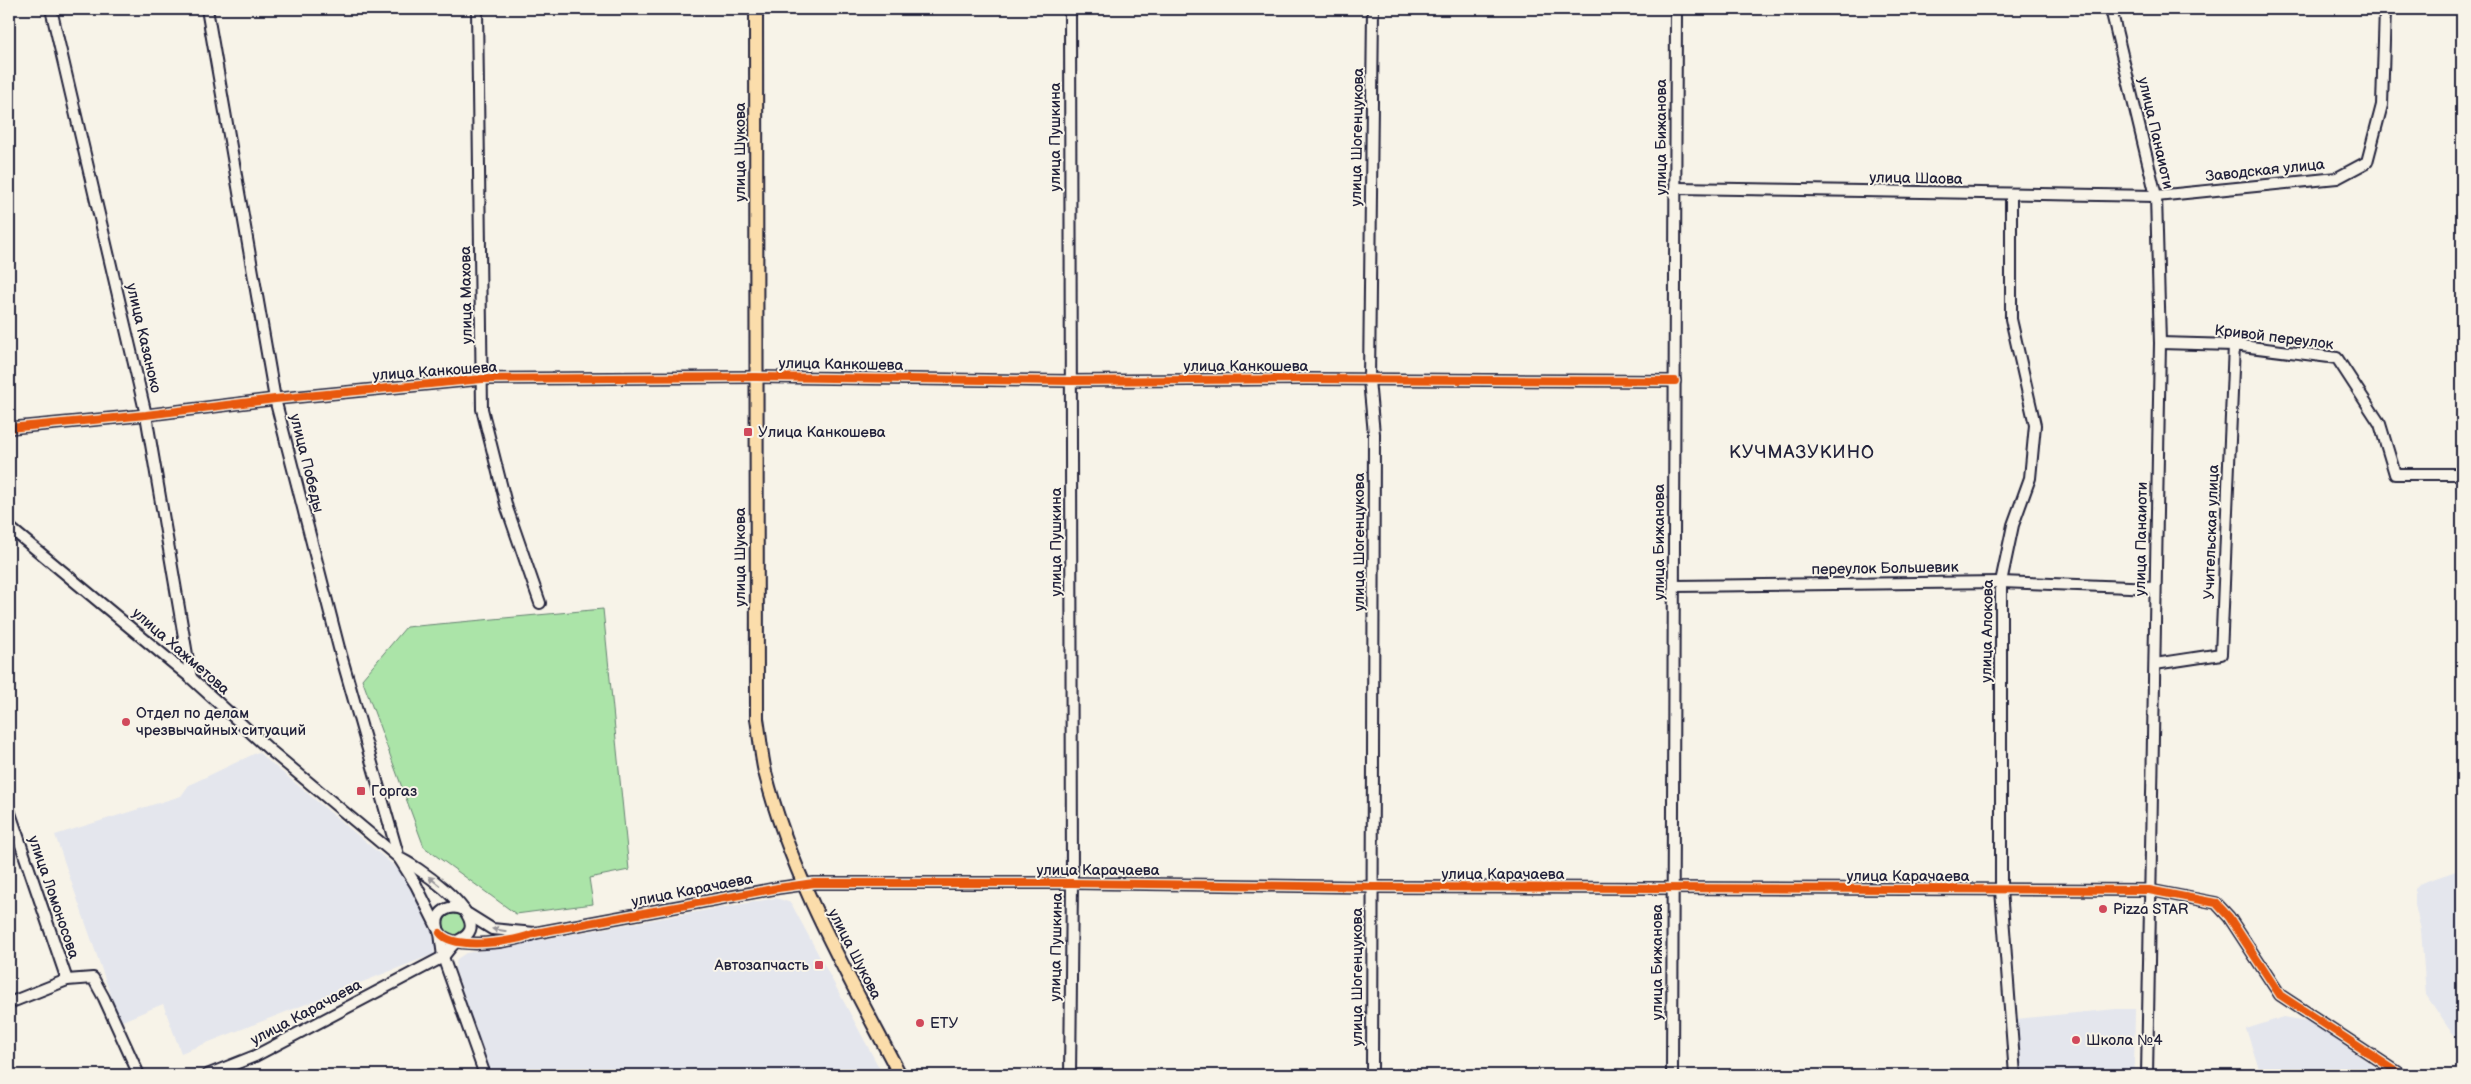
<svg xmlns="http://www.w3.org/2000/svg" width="2471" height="1084" viewBox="0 0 2471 1084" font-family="'Balsamiq Sans',sans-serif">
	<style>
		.built { fill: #e4e6ed }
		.green { fill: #abe4a8; stroke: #668372 }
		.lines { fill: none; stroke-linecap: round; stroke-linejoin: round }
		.minor-casing { stroke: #22223b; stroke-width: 14 }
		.major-casing { stroke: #22223b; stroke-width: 16 }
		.minor { stroke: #f7f3e8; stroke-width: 10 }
		.major { stroke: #fbddab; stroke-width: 12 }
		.cycleway-casing { stroke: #f7f3e8; stroke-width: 11 }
		.cycleway { stroke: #e8590c; stroke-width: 8 }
		.oneway { fill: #97959a }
		.poi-dot { fill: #d1495b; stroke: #f7f3e8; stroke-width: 2 }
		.labels { text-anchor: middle; stroke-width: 4; stroke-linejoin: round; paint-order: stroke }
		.street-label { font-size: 15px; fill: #22223b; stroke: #f7f3e8 }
		.poi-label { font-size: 15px; fill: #22223b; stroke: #f7f3e8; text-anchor: start }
		.quarter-label { font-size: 18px; letter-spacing: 1px; fill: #22223b; stroke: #f7f3e8 }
	</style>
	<rect width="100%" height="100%" fill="#f7f3e8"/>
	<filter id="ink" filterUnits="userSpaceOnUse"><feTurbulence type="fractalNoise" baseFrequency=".02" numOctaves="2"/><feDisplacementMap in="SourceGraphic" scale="10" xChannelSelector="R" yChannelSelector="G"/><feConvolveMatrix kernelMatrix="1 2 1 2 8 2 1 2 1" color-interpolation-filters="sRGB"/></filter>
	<g filter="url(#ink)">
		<!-- built -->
		<g class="built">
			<path d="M258,752L403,873L436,941L434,954L181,1053L163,1004L120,1022L55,835L181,796L189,785Z"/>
			<path d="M2462,869V1043L2449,1029L2426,995L2421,930L2415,905V889L2421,883Z"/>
			<path d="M776,898L791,903L883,1075H491L455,969L457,959L466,953Z"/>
			<path d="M2116,1009H2135L2134,1075H2018L2016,1019Z"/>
			<path d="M2284,1017L2313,1022L2386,1075H2261L2246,1029Z"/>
		</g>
		<!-- green -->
		<g class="green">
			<path d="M603,609L629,870L589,878L593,904L516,914L424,847L362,679L406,627Z"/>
			<circle cx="454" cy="925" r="11"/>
		</g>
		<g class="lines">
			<defs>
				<g id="minor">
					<path d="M51,9L146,415L191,678"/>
					<path d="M207,9L275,399L339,648L399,858L416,885L440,933L443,957L485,1075"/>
					<path d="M477,9L482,409L507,508L540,603"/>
					<path d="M1070,9L1072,883L1070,1075"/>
					<path d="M2111,9L2156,196L2160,343L2147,1075"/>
					<path d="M1676,188L2156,196L2337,178L2367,162L2382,105L2385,9"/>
					<path d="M2011,195V319L2035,425L2030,478L2013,525L2001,582V890L2015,1075"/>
					<path d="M2160,343L2234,345L2337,358L2380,424L2395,474H2462"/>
					<path d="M9,428L146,415L275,399L482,379L756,377L1070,381L1307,379L1675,381"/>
					<path d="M9,527L191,678L270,750L399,858C416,865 478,909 470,930C467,938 461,938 456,942C451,946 447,952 443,957L255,1056L207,1075"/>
					<path d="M1674,586L2001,582L2155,588"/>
					<path d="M2155,664L2221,654L2234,345"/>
					<path d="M9,810L67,980L93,978L104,998L139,1075"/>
					<path d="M468,914L492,929L535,933"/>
					<path d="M438,928C434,912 450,903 464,910"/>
					<path d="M440,933C453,951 517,942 535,933L778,888L814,883H1072L1373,887L2149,890L2216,903L2229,917L2280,995L2402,1075"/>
					<path d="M9,1003L67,980"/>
					<path d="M1372,1075L1374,434L1369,380L1373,9"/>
					<path d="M1672,1075L1676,9"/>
				</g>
				<path id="major" d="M756,9L757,719C760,736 761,755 765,772C792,880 849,977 900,1075"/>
			</defs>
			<!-- minor casing -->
			<use href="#minor" class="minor-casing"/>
			<!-- major casing -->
			<use href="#major" class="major-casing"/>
			<!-- minor -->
			<use href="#minor" class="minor"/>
			<!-- major -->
			<use href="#major" class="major"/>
			<defs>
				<g id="cycleway">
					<path d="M9,428L146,415L275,399L482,379L756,377L1070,381L1307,379L1675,381"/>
					<path d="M440,933C453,951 517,942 535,933L778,888L814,883H1072L1373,887L2149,890L2216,903L2229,917L2280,995L2402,1075"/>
				</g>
			</defs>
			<!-- cycleway casing -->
			<use href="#cycleway" class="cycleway-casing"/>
			<!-- cycleway -->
			<use href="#cycleway" class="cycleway"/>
		</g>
		<!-- one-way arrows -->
		<defs><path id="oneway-solid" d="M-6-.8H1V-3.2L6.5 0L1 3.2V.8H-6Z" transform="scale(1.25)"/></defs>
		<g class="oneway">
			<use href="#oneway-solid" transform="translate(434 881) rotate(-140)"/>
			<use href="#oneway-solid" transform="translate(499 930) rotate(-171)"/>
		</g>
	</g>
	<!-- markers -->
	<g class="poi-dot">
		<rect x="743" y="427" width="10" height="10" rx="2.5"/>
		<circle cx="126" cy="722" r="5"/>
		<rect x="356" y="786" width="10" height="10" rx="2.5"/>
		<circle cx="2103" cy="909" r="5"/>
		<rect x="814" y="960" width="10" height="10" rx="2.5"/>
		<circle cx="920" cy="1023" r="5"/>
		<circle cx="2076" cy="1040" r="5"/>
	</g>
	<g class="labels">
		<!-- street labels -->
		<g class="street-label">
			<text transform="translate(2156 133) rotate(77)" y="5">улица Панаиоти</text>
			<text transform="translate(1055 137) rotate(-90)" y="5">улица Пушкина</text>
			<text transform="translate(1357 137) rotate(-89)" y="5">улица Шогенцукова</text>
			<text transform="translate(1661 137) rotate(-90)" y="5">улица Бижанова</text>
			<text transform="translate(740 152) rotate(-90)" y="5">улица Шукова</text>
			<text transform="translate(2265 170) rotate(-6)" y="5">Заводская улица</text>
			<text transform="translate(1916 178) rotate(1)" y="5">улица Шаова</text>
			<text transform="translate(466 295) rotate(-91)" y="5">улица Махова</text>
			<text transform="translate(2274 337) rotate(7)" y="5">Кривой переулок</text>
			<text transform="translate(144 338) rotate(77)" y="5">улица Казаноко</text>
			<text transform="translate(841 364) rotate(1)" y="5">улица Канкошева</text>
			<text x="1246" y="371">улица Канкошева</text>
			<text transform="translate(435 371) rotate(-4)" y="5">улица Канкошева</text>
			<text transform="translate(307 463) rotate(76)" y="5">улица Победы</text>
			<text transform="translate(2211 532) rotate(-88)" y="5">Учительская улица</text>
			<text transform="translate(2141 539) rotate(-89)" y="5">улица Панаиоти</text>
			<text transform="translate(1056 542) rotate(-90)" y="5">улица Пушкина</text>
			<text transform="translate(1359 542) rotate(-90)" y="5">улица Шогенцукова</text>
			<text transform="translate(1659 542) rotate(-90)" y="5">улица Бижанова</text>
			<text transform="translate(740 557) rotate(-90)" y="5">улица Шукова</text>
			<text transform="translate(1885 568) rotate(-1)" y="5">переулок Большевик</text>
			<text transform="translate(1987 631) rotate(-89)" y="5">улица Алокова</text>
			<text transform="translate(181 651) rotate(41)" y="5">улица Хажметова</text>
			<text x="1098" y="875">улица Карачаева</text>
			<text x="1503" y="879">улица Карачаева</text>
			<text x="1908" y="881">улица Карачаева</text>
			<text transform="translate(692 890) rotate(-11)" y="5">улица Карачаева</text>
			<text transform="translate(54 897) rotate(71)" y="5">улица Ломоносова</text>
			<text transform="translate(1056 947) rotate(-89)" y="5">улица Пушкина</text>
			<text transform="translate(855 954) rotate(63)" y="5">улица Шукова</text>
			<text transform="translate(1657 962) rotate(-90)" y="5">улица Бижанова</text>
			<text transform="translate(1357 977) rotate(-90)" y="5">улица Шогенцукова</text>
			<text transform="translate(306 1012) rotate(-28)" y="5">улица Карачаева</text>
		</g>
		<!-- poi labels -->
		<g class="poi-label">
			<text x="758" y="437">Улица Канкошева</text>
			<text x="136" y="718">Отдел по делам<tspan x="136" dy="17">чрезвычайных ситуаций</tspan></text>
			<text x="371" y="796">Горгаз</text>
			<text x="2113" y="914">Pizza STAR</text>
			<text x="809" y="970" text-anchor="end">Автозапчасть</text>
			<text x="930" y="1028">ЕТУ</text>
			<text x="2086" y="1045">Школа №4</text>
		</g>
		<!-- quarter labels -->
		<g class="quarter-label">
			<text x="1802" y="458">КУЧМАЗУКИНО</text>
		</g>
	</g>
	<!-- margin -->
	<rect width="2471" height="1084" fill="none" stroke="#f7f3e8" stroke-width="30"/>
	<rect x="15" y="15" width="2441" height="1054" fill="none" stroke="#22223b" stroke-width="2" filter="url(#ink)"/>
</svg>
